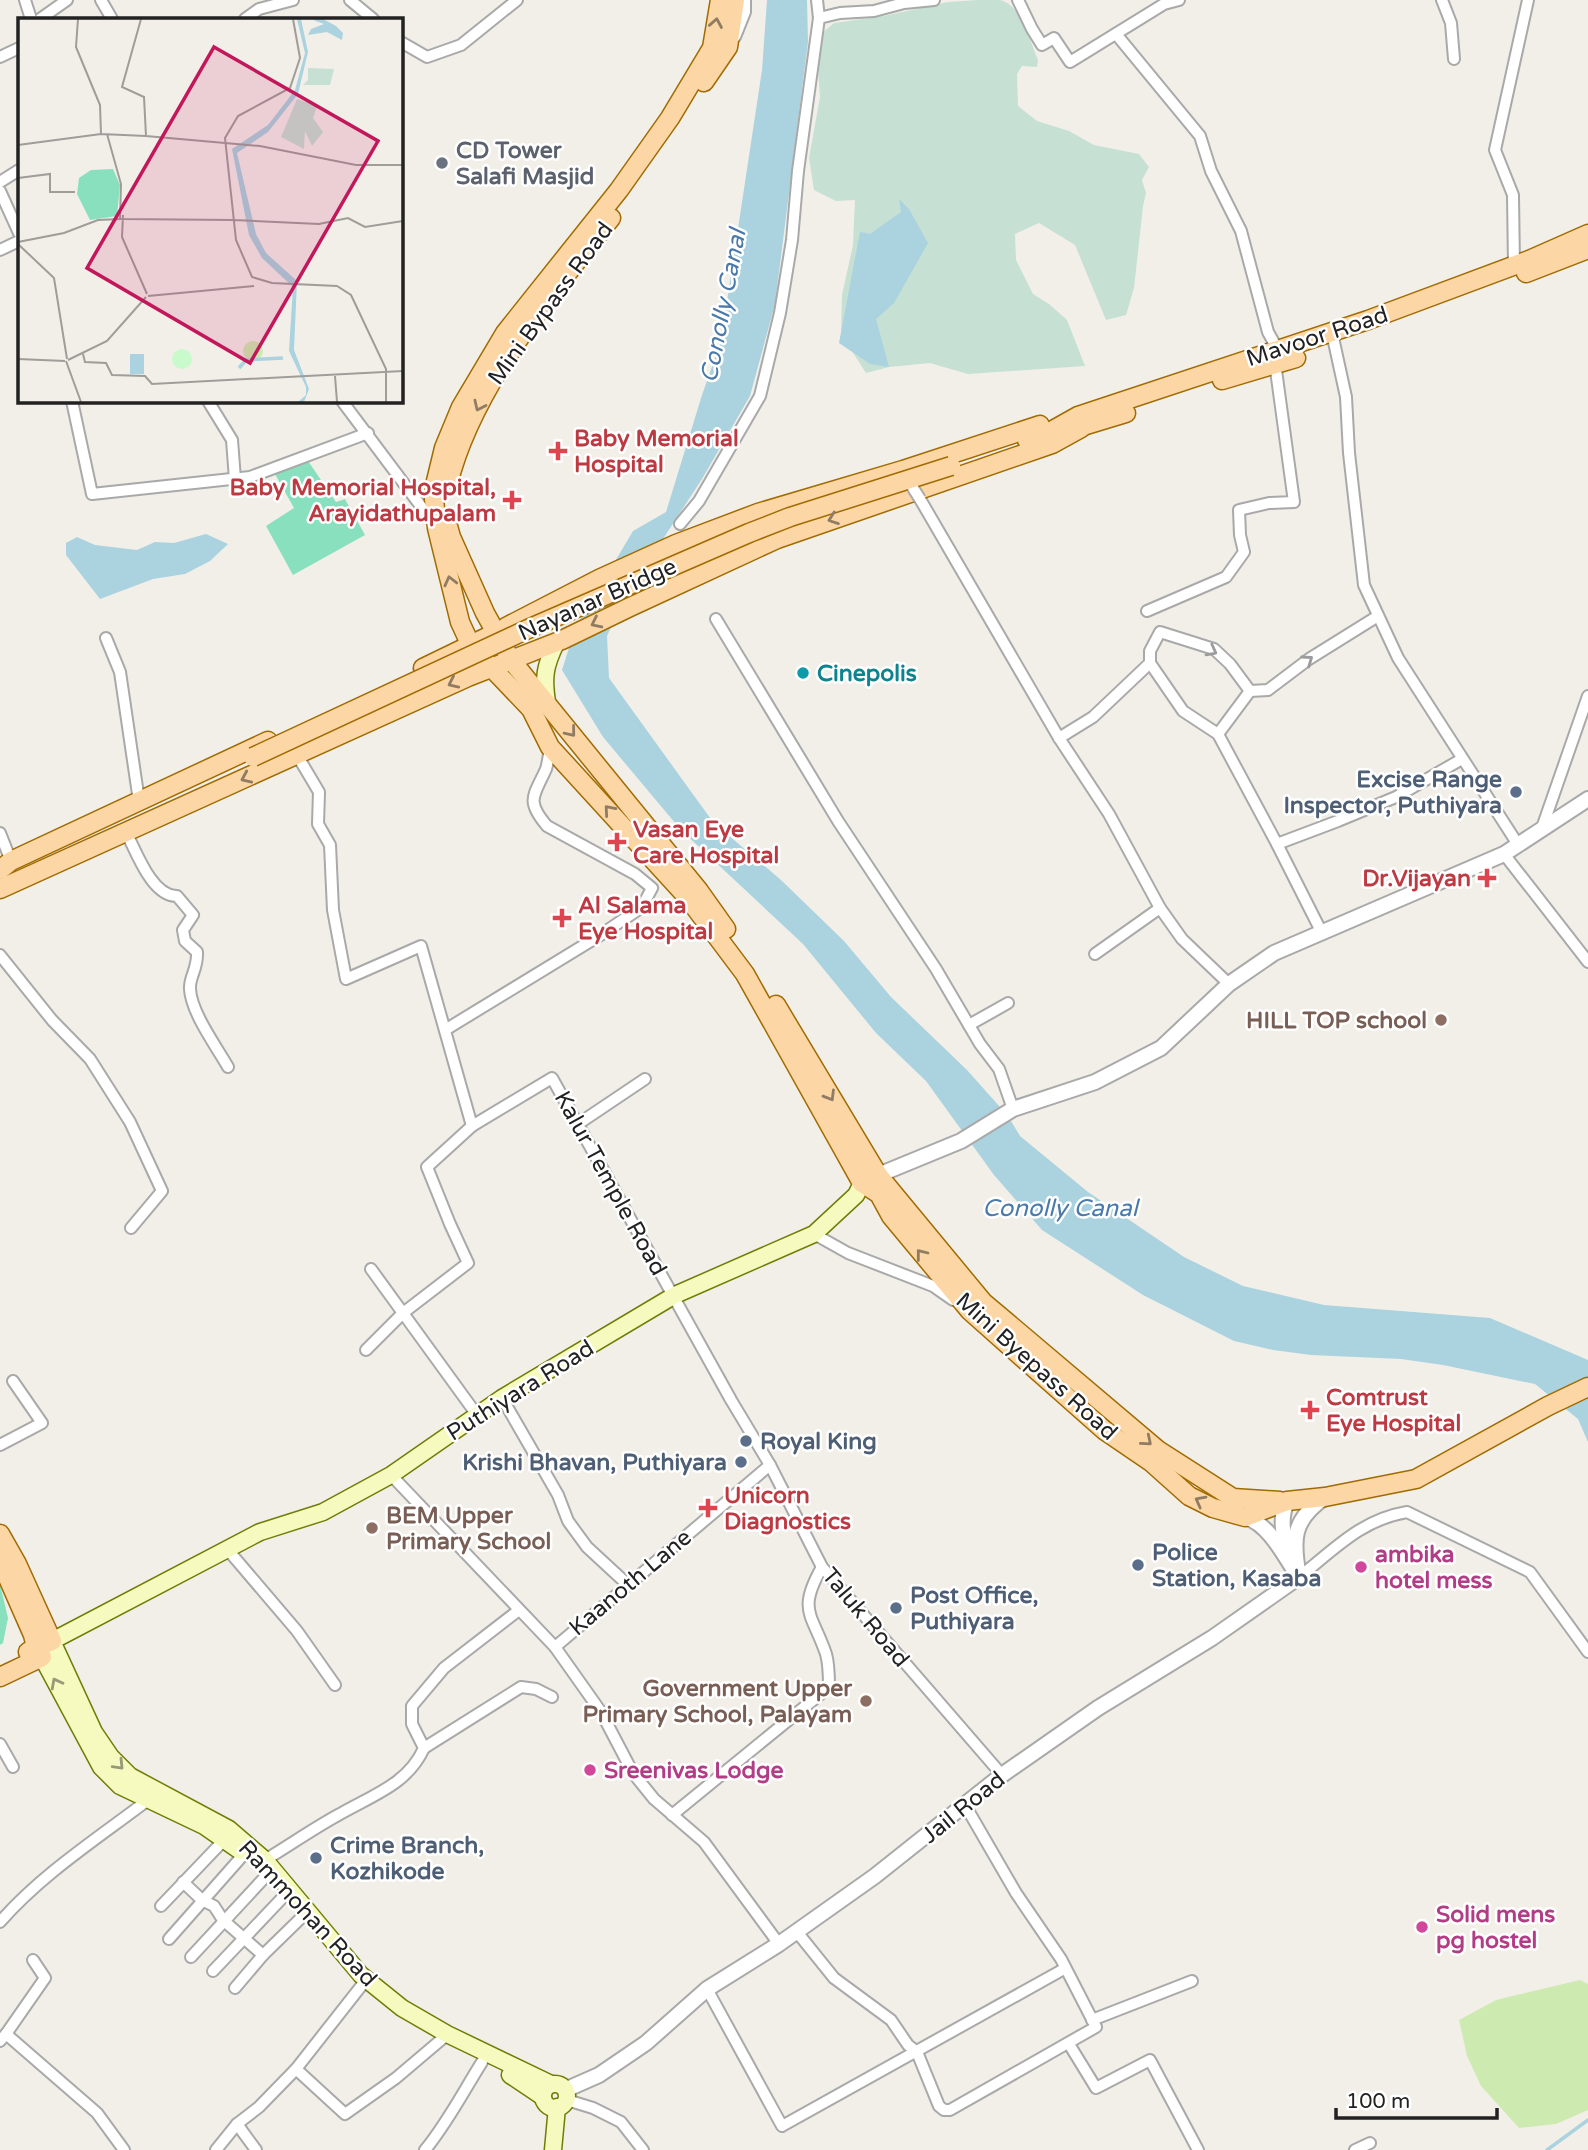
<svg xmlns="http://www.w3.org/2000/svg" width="1588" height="2150" viewBox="0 0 1588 2150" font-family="'Varela Round',sans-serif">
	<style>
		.grass { fill: #cdebb0 }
		.wetland { fill: #c6e0d4 }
		.pitch { fill: #88e0be }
		.water { fill: #aad3df }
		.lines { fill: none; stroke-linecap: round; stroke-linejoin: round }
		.stream { stroke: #aad3df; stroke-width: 3.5 }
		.minor-casing { stroke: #a9a9a9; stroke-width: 14 }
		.tertiary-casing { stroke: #a9a9a9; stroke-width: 18 }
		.secondary-casing { stroke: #707d05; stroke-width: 19 }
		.primary-casing { stroke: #a06b00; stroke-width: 21 }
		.minor { stroke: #fff; stroke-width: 10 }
		.tertiary { stroke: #fff; stroke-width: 14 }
		.secondary { stroke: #f7fabf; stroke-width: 16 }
		.primary { stroke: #fcd6a4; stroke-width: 18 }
		.minor-bridge-casing { stroke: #a9a9a9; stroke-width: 14; stroke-linecap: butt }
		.primary-bridge-casing { stroke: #a06b00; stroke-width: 21; stroke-linecap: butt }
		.minor-bridge { stroke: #fff; stroke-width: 10 }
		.primary-bridge { stroke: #fcd6a4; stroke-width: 18 }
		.oneway { stroke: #8f7c63 }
		.oneway2 { stroke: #9c9c9c }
		.oneway3 { stroke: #979978 }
		.worship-dot { fill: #6b7280; stroke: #fff; stroke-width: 2.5 }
		.health-dot { fill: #e0444e; stroke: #fff; stroke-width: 2.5 }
		.culture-dot { fill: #0f9aa8; stroke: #fff; stroke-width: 2.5 }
		.service-dot { fill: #5c6f8a; stroke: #fff; stroke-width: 2.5 }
		.education-dot { fill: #8d6e63; stroke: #fff; stroke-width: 2.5 }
		.hotel-dot { fill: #d1479c; stroke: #fff; stroke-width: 2.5 }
		.labels { text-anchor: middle; stroke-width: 5; stroke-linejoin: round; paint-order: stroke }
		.worship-label { font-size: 23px; font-weight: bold; fill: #5b616d; stroke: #fff; text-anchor: start }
		.street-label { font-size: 23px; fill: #222; stroke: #fff }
		.health-label { font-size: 23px; font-weight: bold; fill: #be3a42; stroke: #fff; text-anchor: start }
		.culture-label { font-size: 23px; font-weight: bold; fill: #0d838f; stroke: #fff; text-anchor: start }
		.service-label { font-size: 23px; font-weight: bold; fill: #4e5e75; stroke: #fff; text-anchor: start }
		.education-label { font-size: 23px; font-weight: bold; fill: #785e54; stroke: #fff; text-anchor: end }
		.hotel-label { font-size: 23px; font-weight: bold; fill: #b23c85; stroke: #fff; text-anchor: start }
		.water-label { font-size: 24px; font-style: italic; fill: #4a7aab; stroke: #fff }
		.inset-river { fill: none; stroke: #aad3df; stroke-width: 3.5 }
		.inset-road { fill: none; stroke: #9f9d99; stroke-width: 2 }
		.view { fill: #c2185b; fill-opacity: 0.15; stroke: #c2185b; stroke-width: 3.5 }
		.inset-edge { fill: none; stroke: #222; stroke-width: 3.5 }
	</style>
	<rect width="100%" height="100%" fill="#f2efe9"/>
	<!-- grass -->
	<path class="grass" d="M1580,1980L1588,1984V2110L1556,2124L1519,2128L1481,2086L1467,2056L1459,2020L1496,2000Z"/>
	<!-- wetland -->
	<path class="wetland" d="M978,0C984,0 993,0 1000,0C1022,5 1030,42 1038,60L1037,67L1022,66L1017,74L1018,106L1037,121L1069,131L1094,145L1139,154L1149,167L1142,180L1146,193L1143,206L1134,288L1126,315L1106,320L1075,245L1039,223L1015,234L1016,260L1033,294L1049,304L1067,320L1085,366L968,374L930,363L889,367L866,373L841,334L842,295L853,245L855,200L836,201L814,190L809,158L820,97L818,68L821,34L834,23L884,16L948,2Z"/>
	<!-- pitch -->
	<g class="pitch">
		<path d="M306,458L336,502L345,499L365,535L293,575L266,526L294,508L275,474Z"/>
		<path d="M0,1584L8,1618L3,1643L0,1645Z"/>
	</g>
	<!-- water -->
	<g class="water">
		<path d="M767,0H807L808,42L775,304L750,396L702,479L624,599L607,636L609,678L713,822L781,880L844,941L891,997L967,1070L1008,1116L1020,1136L1088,1192L1184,1257L1243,1286L1324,1305L1490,1318L1588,1360V1442L1578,1419L1535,1384L1443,1365L1401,1359L1311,1355L1273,1350L1234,1341L1143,1295L1042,1230L994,1175L926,1081L876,1033L803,944L681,830L603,737L562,670L575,629L633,531L666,512L702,395L721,341L762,70Z"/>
		<path d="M899,199L909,209L928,243L894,303L876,319L889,367L870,364L839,343L860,232L870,234L901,212Z"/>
		<path d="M206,534L228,544L210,561L185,574L153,579L100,599L66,555V543L77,537L95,545L137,550L155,542L174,543Z"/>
	</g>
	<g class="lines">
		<!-- stream -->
		<path class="stream" d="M1547,2150L1588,2120"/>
		<defs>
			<g id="minor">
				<path d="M25,0L31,19"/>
				<path d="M101,0L112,19"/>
				<path d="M350,0L373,19"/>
				<path d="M817,0L819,18"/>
				<path d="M1018,0L1032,29L1042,45L1054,38L1070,62L1164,4L1179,0"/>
				<path d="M1442,0L1451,23L1454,59"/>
				<path d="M40,19L67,0"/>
				<path d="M245,19L259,9L293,0"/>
				<path d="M1116,34L1200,136L1211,171L1241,231L1268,332L1278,350"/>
				<path d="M735,37L745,12V0"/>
				<path d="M401,42L427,57L461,45L517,0"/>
				<path d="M0,57L19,48"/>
				<path d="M0,182L19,170"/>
				<path d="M0,191L19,233"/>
				<path d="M0,250L19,241"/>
				<path d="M1514,266L1513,195L1495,150L1528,0"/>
				<path d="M1332,333L1346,397L1349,453L1364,585L1398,658L1517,843"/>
				<path d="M72,401L92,494L250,477L368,433"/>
				<path d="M208,401L232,440L235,479"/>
				<path d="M342,401L435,525"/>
				<path d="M920,499L1059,738L1109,814L1160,908"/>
				<path d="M680,524L699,501L760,396L780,313L792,240L798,171L819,18L840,13L874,11L904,3L934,0"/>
				<path d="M1147,611L1226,577L1244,552L1240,535L1239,510L1269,503L1294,502L1275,363"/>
				<path d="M716,619L838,821L936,969L980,1044L999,1069L1013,1109"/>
				<path d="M106,638L120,672L139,801"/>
				<path d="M1250,691L1230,664L1214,649L1160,632L1150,651V663L1183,711L1218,734L1277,844"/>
				<path d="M1250,691L1268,690L1309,659L1378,616"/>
				<path d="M1218,734L1250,691"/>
				<path d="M1059,738L1093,717L1150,663"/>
				<path d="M297,755L319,792L318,824L330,845L333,910L346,979L421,946L472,1126L552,1078L731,1400L770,1465L822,1567L1002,1775"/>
				<path d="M1542,828L1588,696"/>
				<path d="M126,832C136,851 152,897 177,896L193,915L183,930L185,941L197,952C198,969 189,977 190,989C191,1012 216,1046 228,1067"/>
				<path d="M0,833L11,861"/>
				<path d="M1504,854L1588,962"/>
				<path d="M1322,933L1277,844L1338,821L1396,797L1462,759"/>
				<path d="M1095,954L1160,908L1182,939L1229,984"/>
				<path d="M0,955L52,1020L90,1059L130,1122L162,1191L131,1228"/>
				<path d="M969,1025L1008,1003"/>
				<path d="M445,1030L599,936L642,907L652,888L635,874L547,826C525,800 534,796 546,769C548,763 549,754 550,747"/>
				<path d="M578,1124L645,1079"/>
				<path d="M814,1234L848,1253L933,1286L953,1300"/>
				<path d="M371,1269L477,1415"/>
				<path d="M366,1350L403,1313L468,1263L450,1224L427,1167L472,1126"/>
				<path d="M502,1398L558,1495L568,1521L587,1547L627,1584"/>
				<path d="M0,1445L42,1423L13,1381"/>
				<path d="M391,1475L555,1647L601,1712L633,1773L654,1799L704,1842L779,1944"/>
				<path d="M228,1550L297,1631L335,1685"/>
				<path d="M1299,1577C1334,1550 1360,1520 1407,1512L1530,1572L1588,1652"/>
				<path d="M555,1647L770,1465"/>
				<path d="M0,1744L13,1767"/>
				<path d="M424,1748L521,1687L536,1689L552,1697"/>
				<path d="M672,1815L829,1687C829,1677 829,1664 826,1654C812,1613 797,1611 822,1567"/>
				<path d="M265,1860C290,1845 314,1828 340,1814C373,1795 408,1784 424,1748L412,1724V1706L444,1668L519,1610"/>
				<path d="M183,1882L202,1900L214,1906L223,1920L263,1955"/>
				<path d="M161,1906L225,1839"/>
				<path d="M0,1922C42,1874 98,1838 148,1800"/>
				<path d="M797,1932L834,1978L891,2020L908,2045L917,2052L939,2106L944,2110H950L1096,2027L1061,1959L1016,1893L965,1805"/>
				<path d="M169,1939L244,1854"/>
				<path d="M191,1957L266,1876"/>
				<path d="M213,1971L285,1895"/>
				<path d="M235,1988L263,1955L303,1916"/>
				<path d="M707,1989L782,2126L1064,1969"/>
				<path d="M1092,2020L1192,1981"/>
				<path d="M6,2034L45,1978L33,1960"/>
				<path d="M0,2041L6,2034L97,2113L124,2150"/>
				<path d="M1069,2044L1096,2088L1150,2060L1198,2150"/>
				<path d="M296,2069L362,1985"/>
				<path d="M567,2100L593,2108L621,2122L643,2150"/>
				<path d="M237,2124L256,2150"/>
				<path d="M216,2150L237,2124L259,2107L296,2069L345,2114L396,2078L442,2039"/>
				<path d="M425,2150C448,2122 463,2092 482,2062"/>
				<path d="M1355,2150L1370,2143"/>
			</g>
			<g id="tertiary">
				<path d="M871,1178L961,1141L1013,1109L1095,1082L1161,1048L1229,984L1274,953L1504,854L1588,799"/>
				<path d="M1287,1501C1279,1520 1283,1537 1291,1556"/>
				<path d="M1245,1517C1267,1523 1282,1551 1294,1570"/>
				<path d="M1299,1577C1292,1540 1292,1520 1325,1497"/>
				<path d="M565,2090L599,2075L646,2043L707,1989L779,1944L875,1876L1002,1775L1098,1708L1212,1638L1299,1577"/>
			</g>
			<g id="secondary">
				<path d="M547,702C543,677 545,666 556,643"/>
				<path d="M51,1653L42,1657L101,1767L120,1786L204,1826L240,1851"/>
				<path d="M510,2075L543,2097"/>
				<path d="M551,2084L447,2034L402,2008L361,1975L265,1860L229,1829L130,1776L111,1757L94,1732L52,1641L260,1532L323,1512L391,1475L502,1398L675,1295L814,1234L856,1195L862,1183"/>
				<circle cx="555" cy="2096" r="12"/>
				<path d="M553,2150L557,2107"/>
			</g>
			<g id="primary">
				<path d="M720,0L712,48L670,118L619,190L505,333L461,407L444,448L436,481L434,499L437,528L460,622L471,646L531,709L550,747L688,898L745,974L862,1183L879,1194L891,1216L970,1311L1104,1430L1151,1462L1189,1496L1213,1508L1245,1517L1287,1501L1325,1497L1416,1479L1548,1406L1588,1387"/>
				<path d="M704,82L728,47L735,0"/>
				<path d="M1526,273L1588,249"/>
				<path d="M1222,380L1296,358"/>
				<path d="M1070,430L1126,413"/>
				<path d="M1027,440L1046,434L1078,416L1368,320L1529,260L1588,234"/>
				<path d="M448,484C472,387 550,295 611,218"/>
				<path d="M446,519L451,537L485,613L511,660L699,891L726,929"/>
				<path d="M506,627L599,579L676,544L758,513L903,470L1040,425"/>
				<path d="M423,668L489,636"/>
				<path d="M0,870L11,861L268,741"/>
				<path d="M0,889L468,677L562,640L630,607L777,539L1052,444L1081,428"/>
				<path d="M776,1005L878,1175L983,1302L1158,1450L1233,1498L1280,1501"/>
				<path d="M0,1534L17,1564L52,1641L36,1647L42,1657L0,1677"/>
				<path d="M0,1560L33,1635L36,1647L28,1652"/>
			</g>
		</defs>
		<!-- minor casing -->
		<use href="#minor" class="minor-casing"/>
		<!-- tertiary casing -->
		<use href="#tertiary" class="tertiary-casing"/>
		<!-- secondary casing -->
		<use href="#secondary" class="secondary-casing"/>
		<!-- primary casing -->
		<use href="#primary" class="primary-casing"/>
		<!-- minor -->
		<use href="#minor" class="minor"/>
		<!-- tertiary -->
		<use href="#tertiary" class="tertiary"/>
		<!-- secondary -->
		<use href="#secondary" class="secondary"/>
		<!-- primary -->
		<use href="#primary" class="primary"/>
		<defs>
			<path id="minor-bridge" d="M913,488L920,499"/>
			<path id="primary-bridge" d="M253,757L528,629L749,533L790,517L951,466"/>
		</defs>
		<!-- minor-bridge casing -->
		<use href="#minor-bridge" class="minor-bridge-casing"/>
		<!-- primary-bridge casing -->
		<use href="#primary-bridge" class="primary-bridge-casing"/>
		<!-- minor-bridge -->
		<use href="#minor-bridge" class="minor-bridge"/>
		<!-- primary-bridge -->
		<use href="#primary-bridge" class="primary-bridge"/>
	</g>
	<!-- one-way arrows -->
	<defs><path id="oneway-chevron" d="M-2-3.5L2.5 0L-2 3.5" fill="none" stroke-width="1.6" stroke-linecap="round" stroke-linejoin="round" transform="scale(1.75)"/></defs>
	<g class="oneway">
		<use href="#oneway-chevron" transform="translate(716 23) rotate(-80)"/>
		<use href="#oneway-chevron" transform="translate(479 406) rotate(115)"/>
		<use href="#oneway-chevron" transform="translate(833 519) rotate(160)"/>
		<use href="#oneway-chevron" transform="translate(450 581) rotate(-104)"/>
		<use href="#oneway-chevron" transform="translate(596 623) rotate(154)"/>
		<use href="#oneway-chevron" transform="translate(453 683) rotate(155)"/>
		<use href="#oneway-chevron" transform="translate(571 732) rotate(51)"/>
		<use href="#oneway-chevron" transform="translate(246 778) rotate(156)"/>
		<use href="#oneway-chevron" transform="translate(609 810) rotate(-131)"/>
		<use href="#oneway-chevron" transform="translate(830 1096) rotate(59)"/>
		<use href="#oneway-chevron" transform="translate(921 1254) rotate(-128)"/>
		<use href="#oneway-chevron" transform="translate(1147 1441) rotate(40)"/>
		<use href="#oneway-chevron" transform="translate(1200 1501) rotate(-152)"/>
	</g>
	<g class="oneway2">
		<use href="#oneway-chevron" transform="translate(1212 651) rotate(28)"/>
		<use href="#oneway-chevron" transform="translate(1308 660) rotate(-35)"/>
	</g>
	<g class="oneway3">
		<use href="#oneway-chevron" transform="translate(56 1683) rotate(-118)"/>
		<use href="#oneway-chevron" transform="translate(119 1765) rotate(46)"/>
	</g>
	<!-- markers -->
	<circle class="worship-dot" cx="442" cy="163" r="7"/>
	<g class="health-dot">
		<path d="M554.5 440.5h7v7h7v7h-7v7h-7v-7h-7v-7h7z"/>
		<path d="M508.5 489.5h7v7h7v7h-7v7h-7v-7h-7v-7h7z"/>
		<path d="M613.5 831.5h7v7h7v7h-7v7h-7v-7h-7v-7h7z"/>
		<path d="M1483.5 867.5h7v7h7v7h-7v7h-7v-7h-7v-7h7z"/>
		<path d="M558.5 907.5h7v7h7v7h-7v7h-7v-7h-7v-7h7z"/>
		<path d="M1306.5 1399.5h7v7h7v7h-7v7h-7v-7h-7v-7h7z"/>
		<path d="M704.5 1497.5h7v7h7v7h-7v7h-7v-7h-7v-7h7z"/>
	</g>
	<circle class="culture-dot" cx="803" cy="673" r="7"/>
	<g class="service-dot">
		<circle cx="1516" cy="792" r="7"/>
		<circle cx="746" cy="1441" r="7"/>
		<circle cx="741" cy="1462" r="7"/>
		<circle cx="1138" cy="1565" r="7"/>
		<circle cx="896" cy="1608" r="7"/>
		<circle cx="316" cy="1858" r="7"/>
	</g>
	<g class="education-dot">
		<circle cx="1441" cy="1020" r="7"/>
		<circle cx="372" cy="1528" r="7"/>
		<circle cx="866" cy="1701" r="7"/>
	</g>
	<g class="hotel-dot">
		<circle cx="1361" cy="1567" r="7"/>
		<circle cx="590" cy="1770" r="7"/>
		<circle cx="1422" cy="1927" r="7"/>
	</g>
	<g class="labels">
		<!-- worship labels -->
		<g class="worship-label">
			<text x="456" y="158">CD Tower<tspan x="456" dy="26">Salafi Masjid</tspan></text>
		</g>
		<!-- street labels -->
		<g class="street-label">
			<text transform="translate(550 303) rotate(-54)" y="8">Mini Bypass Road</text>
			<text transform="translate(1317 336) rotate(-18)" y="8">Mavoor Road</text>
			<text transform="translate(597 599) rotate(-24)" y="8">Nayanar Bridge</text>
			<text transform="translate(611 1183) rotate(61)" y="8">Kalur Temple Road</text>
			<text transform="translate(1037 1366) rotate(42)" y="8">Mini Byepass Road</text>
			<text transform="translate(520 1390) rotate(-32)" y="8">Puthiyara Road</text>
			<text transform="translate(630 1582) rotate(-40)" y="8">Kaanoth Lane</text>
			<text transform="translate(866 1617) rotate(50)" y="8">Taluk Road</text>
			<text transform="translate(963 1807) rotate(-39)" y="8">Jail Road</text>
			<text transform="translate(308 1913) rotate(47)" y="8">Rammohan Road</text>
		</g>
		<!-- health labels -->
		<g class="health-label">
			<text x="574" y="446">Baby Memorial<tspan x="574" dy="26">Hospital</tspan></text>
			<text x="496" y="495" text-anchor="end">Baby Memorial Hospital,<tspan x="496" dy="26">Arayidathupalam</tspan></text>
			<text x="633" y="837">Vasan Eye<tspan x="633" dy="26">Care Hospital</tspan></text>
			<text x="1471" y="886" text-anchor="end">Dr.Vijayan</text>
			<text x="578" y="913">Al Salama<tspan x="578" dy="26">Eye Hospital</tspan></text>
			<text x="1326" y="1405">Comtrust<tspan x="1326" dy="26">Eye Hospital</tspan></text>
			<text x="724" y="1503">Unicorn<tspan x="724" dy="26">Diagnostics</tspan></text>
		</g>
		<!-- culture labels -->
		<g class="culture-label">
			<text x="817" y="681">Cinepolis</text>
		</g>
		<!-- service labels -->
		<g class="service-label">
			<text x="1502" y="787" text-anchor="end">Excise Range<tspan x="1502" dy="26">Inspector, Puthiyara</tspan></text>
			<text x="760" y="1449">Royal King</text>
			<text x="727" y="1470" text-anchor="end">Krishi Bhavan, Puthiyara</text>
			<text x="1152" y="1560">Police<tspan x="1152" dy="26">Station, Kasaba</tspan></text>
			<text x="910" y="1603">Post Office,<tspan x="910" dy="26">Puthiyara</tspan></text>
			<text x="330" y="1853">Crime Branch,<tspan x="330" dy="26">Kozhikode</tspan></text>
		</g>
		<!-- education labels -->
		<g class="education-label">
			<text x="1427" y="1028">HILL TOP school</text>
			<text x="386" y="1523" text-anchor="start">BEM Upper<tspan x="386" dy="26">Primary School</tspan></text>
			<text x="852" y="1696">Government Upper<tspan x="852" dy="26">Primary School, Palayam</tspan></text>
		</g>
		<!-- hotel labels -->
		<g class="hotel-label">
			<text x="1375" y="1562">ambika<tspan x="1375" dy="26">hotel mess</tspan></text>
			<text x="604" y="1778">Sreenivas Lodge</text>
			<text x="1436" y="1922">Solid mens<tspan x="1436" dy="26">pg hostel</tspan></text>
		</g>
		<!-- water labels -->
		<g class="water-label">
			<text transform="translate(723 306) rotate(-79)" y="8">Conolly Canal</text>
			<text x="1060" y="1216">Conolly Canal</text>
		</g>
	</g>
	<!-- overview -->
	<g transform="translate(18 18)">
		<rect width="385" height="385" fill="#f2efe9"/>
		<path d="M225 333a10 10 0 1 1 20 0a10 10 0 1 1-20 0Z" fill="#cdebb0"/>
		<path d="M290,50L316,51L312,67H285L290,62ZM279,81L299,88L295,100L305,114L294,128L287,113L286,131L263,119Z" fill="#c6e0d4"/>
		<path d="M154 341a10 10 0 1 1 20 0a10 10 0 1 1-20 0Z" fill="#c8facc"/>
		<path d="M95,151L102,167L99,198L72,202L59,176L61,160L73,152Z" fill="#88e0be"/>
		<path d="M279,1H283L290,34L280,76L250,114L219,135L238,216L248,235L279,263L276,332L291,371L286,384H280L288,377V369L271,333L275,269L244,240L231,217L214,131L250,107L277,72L287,35ZM299,1H305L318,8L325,15L324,22L309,14L290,17L293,11L306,6L295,2ZM112,336H126V356H112Z" fill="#aad3df"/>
		<path class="inset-river" d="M221,350L228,342L265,340"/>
		<path class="inset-road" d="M60,1L58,29L82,87L83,116M123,1L104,69L126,79L128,118M275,1L282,40L272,70L220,98L207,120L218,222L234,259L254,265L319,268L333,277L368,351V384M0,127L83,116L128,118L242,128L338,147H385M0,160L32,156V174H57M105,197L104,219L129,276M103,201L215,202M216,202L301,206L330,200L347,209L385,203M0,224L46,215L80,202L102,201L103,166L89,116M0,226L36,260L49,341M130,278L236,268M65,336L67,344L88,345L94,357L127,358L134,366L385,353M0,341L47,343M50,342L89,323L128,279M48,343L63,384M317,358L319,384"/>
		<path class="view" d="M196,29L360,123L232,345L69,250Z"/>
		<rect width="385" height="385" class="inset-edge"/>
	</g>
	<!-- scale -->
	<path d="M1336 2108v10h161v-10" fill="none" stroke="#222222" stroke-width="3.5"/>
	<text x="1346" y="2108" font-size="21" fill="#222222" stroke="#ffffff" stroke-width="5" paint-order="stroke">100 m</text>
</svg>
